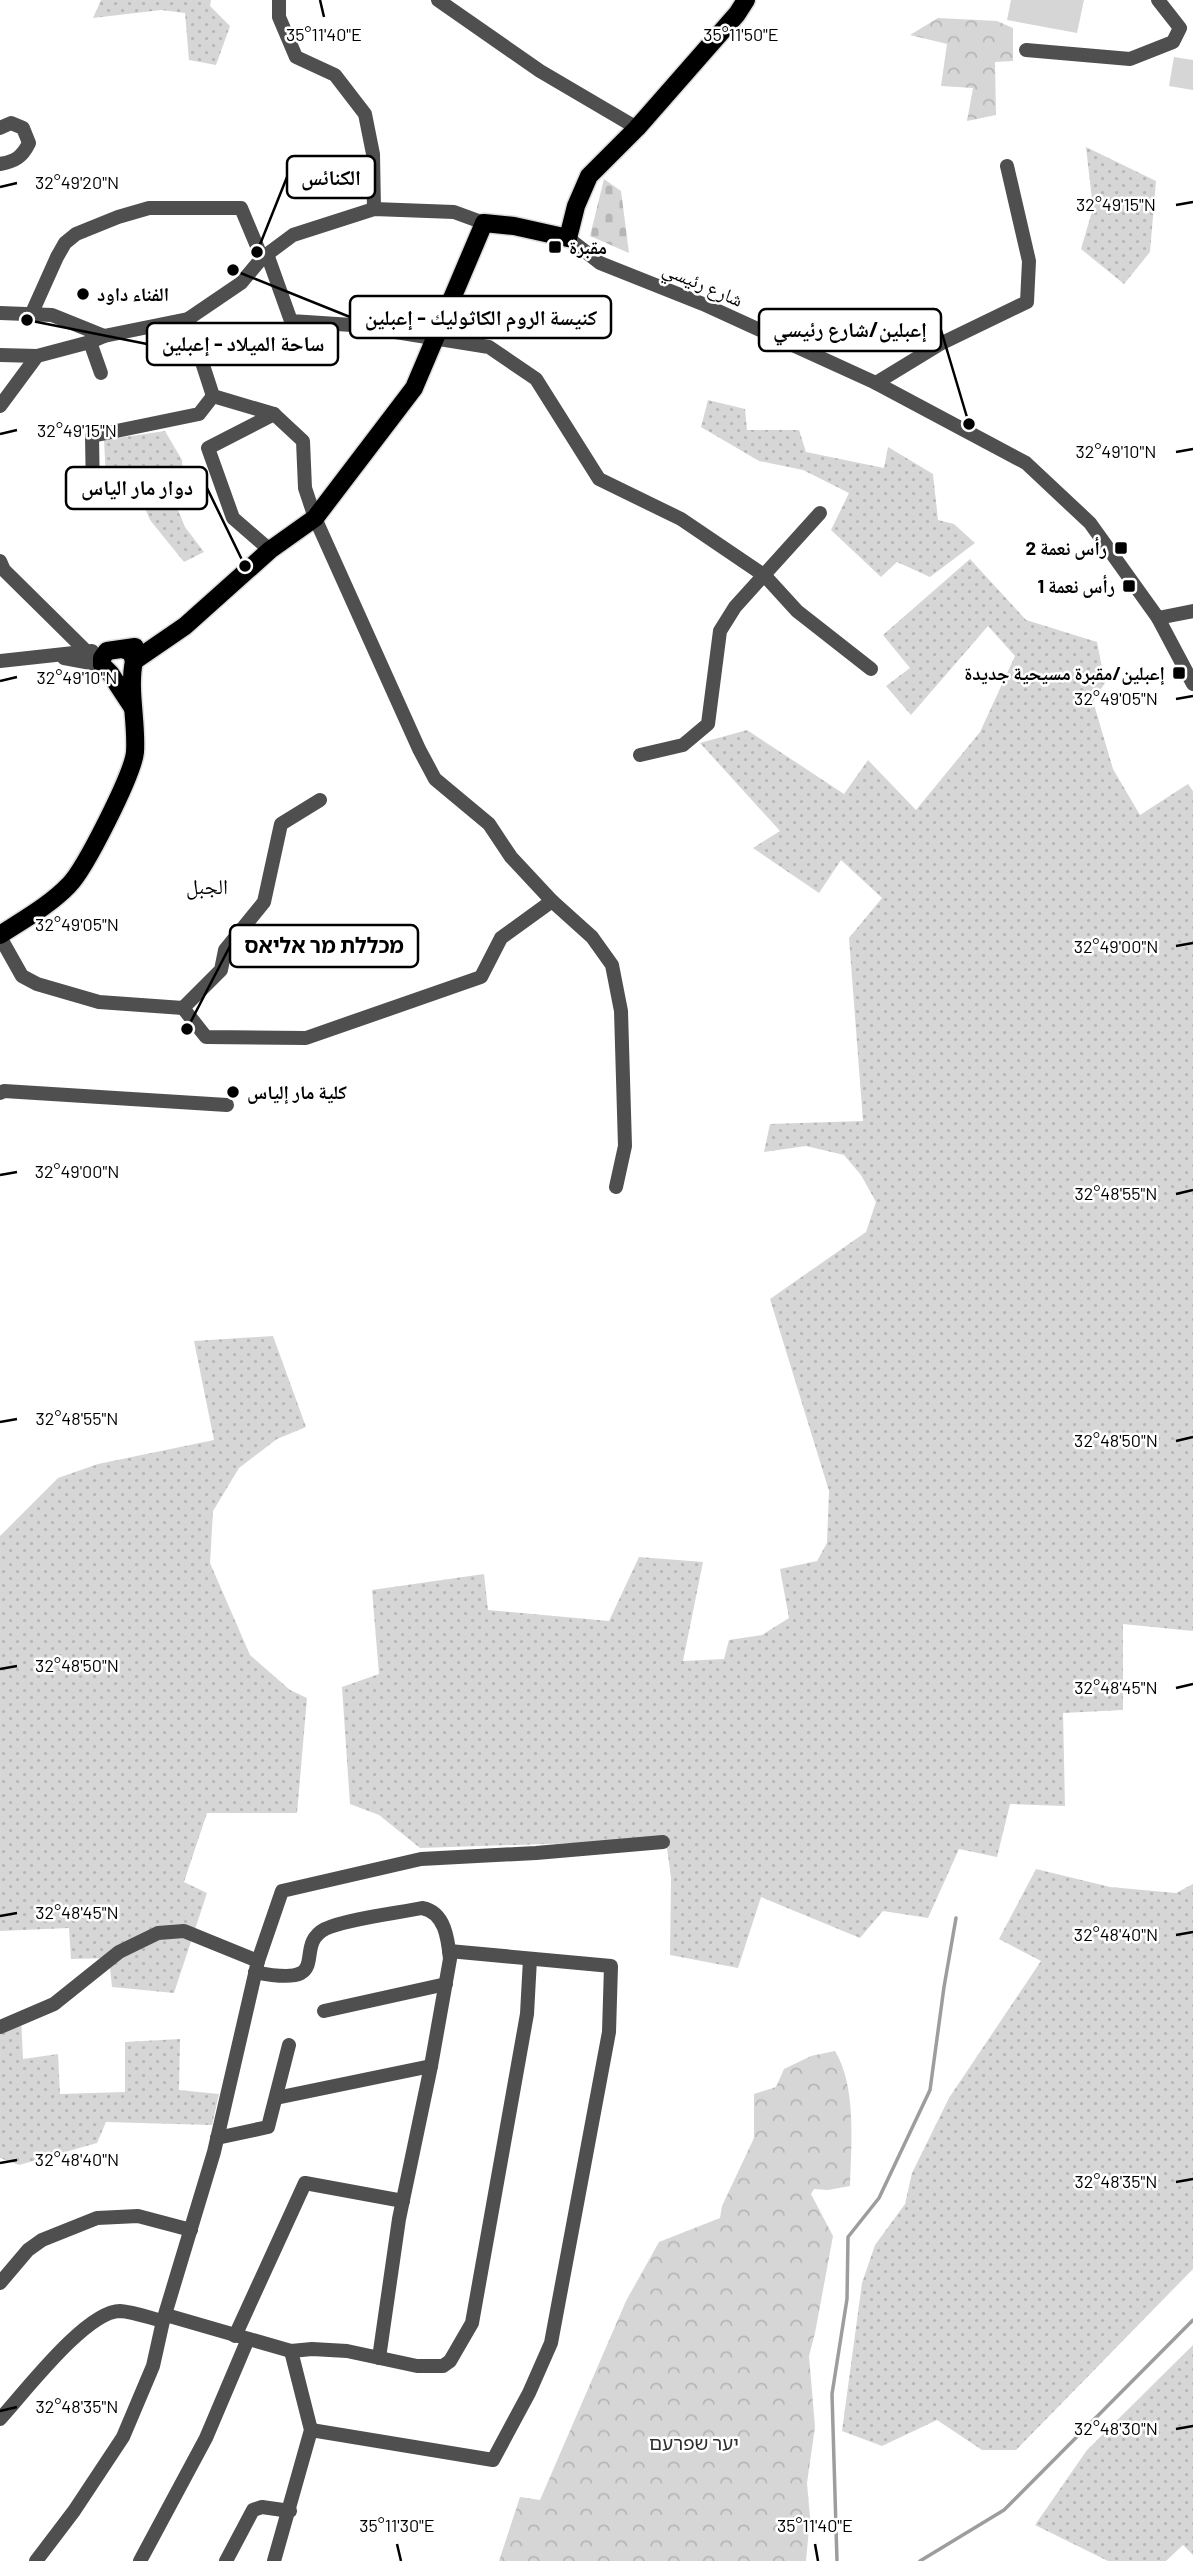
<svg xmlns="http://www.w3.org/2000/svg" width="1193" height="2561" viewBox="0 0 1193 2561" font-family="Barlow,'Noto Naskh Arabic','Noto Sans Hebrew',sans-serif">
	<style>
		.green { fill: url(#green-dots) }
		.forest { fill: url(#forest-crowns) }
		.cemetery { fill: url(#cemetery-stones) }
		.pitch { fill: #d6d6d6 }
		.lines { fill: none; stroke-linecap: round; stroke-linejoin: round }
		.stream { stroke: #9d9d9d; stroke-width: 3.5 }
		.major-casing { stroke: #dbdbdb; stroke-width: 21 }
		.minor { stroke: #4f4f4f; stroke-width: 14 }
		.major { stroke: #000; stroke-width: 18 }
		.ticks { fill: none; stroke: #000; stroke-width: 2.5 }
		.poi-dot { fill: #000; stroke: #fff; stroke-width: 2.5 }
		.labels { text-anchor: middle; stroke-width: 5; stroke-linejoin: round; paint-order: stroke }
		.poi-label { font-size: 19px; font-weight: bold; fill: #000; stroke: #fff; text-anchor: start }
		.street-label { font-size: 19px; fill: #000; stroke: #fff }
		.park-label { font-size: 19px; fill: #2d2d2d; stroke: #fff }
		.neighbourhood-label { font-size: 21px; fill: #000; stroke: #fff }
		.ticks-label { font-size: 18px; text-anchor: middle; fill: #000; stroke: #fff; stroke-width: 5; stroke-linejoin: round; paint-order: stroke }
		.leader { fill: none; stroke: #000; stroke-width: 2.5 }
		.callout-dot { fill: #000; stroke: #fff; stroke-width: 2.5 }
		.callout { fill: #fff; stroke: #000; stroke-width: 2.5 }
		.callout-label { font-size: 21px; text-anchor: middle; font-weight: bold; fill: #000 }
	</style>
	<defs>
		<pattern id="green-dots" width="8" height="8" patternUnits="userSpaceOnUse" patternTransform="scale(1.75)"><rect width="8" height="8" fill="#d6d6d6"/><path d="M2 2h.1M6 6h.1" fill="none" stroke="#b6b6b6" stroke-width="1.8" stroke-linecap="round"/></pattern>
		<pattern id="forest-crowns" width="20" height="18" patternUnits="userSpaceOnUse" patternTransform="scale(1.75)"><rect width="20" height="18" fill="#d6d6d6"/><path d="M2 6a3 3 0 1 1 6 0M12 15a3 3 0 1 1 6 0" fill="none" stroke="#b6b6b6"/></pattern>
		<pattern id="cemetery-stones" width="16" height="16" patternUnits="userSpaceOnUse" patternTransform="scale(1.75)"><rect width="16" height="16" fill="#d6d6d6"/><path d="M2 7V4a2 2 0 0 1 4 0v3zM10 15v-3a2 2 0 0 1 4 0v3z" fill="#b6b6b6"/></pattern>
	</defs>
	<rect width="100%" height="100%" fill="#fff"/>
	<!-- green -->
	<g class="green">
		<path d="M101,0H211L210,6L230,26L216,65L189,60L185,13L161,10L93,18Z"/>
		<path d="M1086,147L1156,181L1150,252L1124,284L1081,249L1093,208Z"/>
		<path d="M708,400L745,409L747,430H799L806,452L884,468L888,447L933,474L938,520L954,524L975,543L930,577L897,562L881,577L831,530L849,493L803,470L759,461L701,427Z"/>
		<path d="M165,431L182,460L184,490L171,493L185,527L204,552L184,562L150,520L140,496L107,497L104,440Z"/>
		<path d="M970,559L1026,620L1097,642L1105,683L1093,701L1113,769L1140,815L1188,784L1193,791V1631L1123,1624V1710L1063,1713L1065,1806L1010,1804L997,1857L959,1849L928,1918L883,1911L860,1938L761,1897L738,1968L670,1955L671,1878L666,1840L420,1848L379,1815L350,1804L342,1687L379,1674L372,1590L484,1574L488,1610L609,1621L639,1557L703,1562L683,1661L724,1659L729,1640L762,1635L789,1618L780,1569L817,1561L827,1543L829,1491L770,1299L866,1232L876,1202L861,1175L844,1155L806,1146L764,1152L770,1124L863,1121L849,938L882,898L841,860L819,893L753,848L780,831L700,743L747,730L844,794L868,760L916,810L980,732L1015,656L988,626L911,715L886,686L910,668L883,635Z"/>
		<path d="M273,1336L306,1427L277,1439L239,1468L213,1511L210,1563L250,1655L290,1690L307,1698L297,1813H207L184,1882L207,1893L174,1993L112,1987L109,1958L71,1959L69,1928L0,1931V1536L58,1478L98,1464L214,1440L194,1341Z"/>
		<path d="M1036,1869L1110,1887L1176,1893L1193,1884V2269L1016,2450H982L937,2420L882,2446L842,2431L862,2283L875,2245L905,2204L912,2173L949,2098L1041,1961L999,1939Z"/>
		<path d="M21,2017L23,2059L58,2054L60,2094L125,2092V2042L180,2039L179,2090L219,2094L212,2125L106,2122L97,2143L19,2165L0,2158V2028Z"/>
		<path d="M1193,2345V2555L1183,2545L1166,2561H1108L1035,2525L1087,2450Z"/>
	</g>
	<!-- forest -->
	<g class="forest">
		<path d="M938,18L997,21L1013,28V61L995,62L996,115L967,121L973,88L941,86L947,44L910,35Z"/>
		<path d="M835,2051C857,2088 851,2144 850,2186L828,2190L814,2189L811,2194L833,2236L815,2333L809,2356L815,2427L807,2483L810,2517L806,2561H499L520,2497L540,2500L626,2301L659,2242L720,2218L722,2206L754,2138V2094L776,2087L784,2069L811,2056Z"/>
	</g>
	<!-- cemetery -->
	<path class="cemetery" d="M604,179L621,191L629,253L590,236Z"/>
	<!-- pitch -->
	<g class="pitch">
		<path d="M1011,0H1084L1077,33L1007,20Z"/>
		<path d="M1174,57L1193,60V90L1169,86Z"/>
	</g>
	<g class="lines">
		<!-- stream -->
		<g class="stream">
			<path d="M837,2561L832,2394L847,2299L848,2237L879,2198L930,2090L944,1987L956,1918"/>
			<path d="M920,2561L1004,2510L1193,2320"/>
		</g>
		<defs>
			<g id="major">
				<path d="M134,661L185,626L270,550L315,518L414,388L484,223L514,226L568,238L576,206L589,176L637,128L737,14L746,0"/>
				<path d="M133,708L110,673L102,665V658L107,651L135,647"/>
				<path d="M0,935C23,920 50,905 69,885C85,869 133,774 135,752C137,722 128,690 134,661L131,652L125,650"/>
			</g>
		</defs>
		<!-- major casing -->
		<use href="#major" class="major-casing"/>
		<!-- minor -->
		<g class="minor">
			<path d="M279,0V17L296,57L335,75L365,114L373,154L374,209"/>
			<path d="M438,0L540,71L637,128"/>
			<path d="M1026,50L1130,59L1173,42L1180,28L1158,0"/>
			<path d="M0,128L11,123L23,128L29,143C22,157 16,161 0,164"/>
			<path d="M568,238L600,263L703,304L876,383L1026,463L1090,523L1158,618L1193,684"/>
			<path d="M267,254L291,321L352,325L489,347L536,379L599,479L681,519L765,576L797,611L871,669"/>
			<path d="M0,313L52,315L104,336L188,319L241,283L262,258L293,235L374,209L454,212L484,223"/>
			<path d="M31,315L57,257L65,243L76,234L118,217L149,208H241L262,258"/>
			<path d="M188,319L213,396L274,414L303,441L305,488L315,518L419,749L435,779L489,824L511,857L552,901L592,937L612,965L621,1011L625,1146L616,1187"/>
			<path d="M90,342L101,373"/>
			<path d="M0,355L37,356"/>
			<path d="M876,383L940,344L1027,302L1029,261L1007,166"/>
			<path d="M0,406L37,356L90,342L104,336"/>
			<path d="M93,496L92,436L199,414L213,396"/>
			<path d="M270,550L233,518L208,448L274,414"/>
			<path d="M0,561L4,570L86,651"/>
			<path d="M1158,618L1193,611"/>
			<path d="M64,658L102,665"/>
			<path d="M0,661L92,651"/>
			<path d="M640,755L683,745L708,724L720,631L735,607L820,513"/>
			<path d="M0,937L22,976L37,984L99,1002L183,1008L221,970L225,950L264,902L281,824L320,800"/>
			<path d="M183,1008L206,1037L306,1038L481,977L501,938L552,901"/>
			<path d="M0,1093L4,1091L227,1105"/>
			<path d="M255,1972C337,1989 291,1947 325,1929C346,1919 397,1913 422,1908C445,1912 448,1939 450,1959L431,2066L399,2219L379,2358"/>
			<path d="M324,2011L446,1984"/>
			<path d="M0,2027L54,2004L119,1952L158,1933L184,1931L258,1961"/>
			<path d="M276,2098L431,2066"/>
			<path d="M217,2138L268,2127L289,2045"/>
			<path d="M0,2283L28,2250L42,2240L97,2218L138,2216L191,2230"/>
			<path d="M166,2315L291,2351L312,2349L347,2351L417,2366H443L450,2361L472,2323L527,2014L530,1959"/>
			<path d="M235,2336L305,2183L403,2201"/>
			<path d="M0,2419C24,2393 86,2311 120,2311C134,2312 150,2318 163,2321"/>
			<path d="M311,2430L493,2460L529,2393L551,2343L609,2032L611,1966L449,1951"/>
			<path d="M36,2561L74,2511L123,2437L153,2366L163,2321L214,2152L258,1961L282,1891L421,1859L536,1853L663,1842"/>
			<path d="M140,2561L206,2438L248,2339"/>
			<path d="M226,2561L253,2510L262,2507L290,2511"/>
			<path d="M274,2561L311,2430L291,2351"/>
		</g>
		<!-- major -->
		<use href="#major" class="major"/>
	</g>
	<!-- ticks -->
	<path class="ticks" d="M320,0L324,17M738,0L741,17M0,187L17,183M1176,205L1193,202M0,434L17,430M1176,452L1193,449M0,681L17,677M1176,699L1193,696M0,928L17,925M1176,946L1193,943M0,1175L17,1172M1176,1194L1193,1190M0,1422L17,1419M1176,1441L1193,1437M0,1669L17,1666M1176,1688L1193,1684M0,1916L17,1913M1176,1935L1193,1932M0,2163L17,2160M1176,2182L1193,2179M0,2411L17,2407M1176,2429L1193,2426M397,2544L401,2561M815,2544L818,2561"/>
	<!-- markers -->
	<g class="poi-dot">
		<rect x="548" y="240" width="14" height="14" rx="3.5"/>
		<circle cx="83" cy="294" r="7"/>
		<rect x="1114" y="541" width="14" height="14" rx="3.5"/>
		<rect x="1122" y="579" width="14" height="14" rx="3.5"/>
		<rect x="1172" y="666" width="14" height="14" rx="3.5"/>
		<circle cx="233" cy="1092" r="7"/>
	</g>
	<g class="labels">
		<!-- poi labels -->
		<g class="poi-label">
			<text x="569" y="254">مقبرة</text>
			<text x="97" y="301">الفناء داود</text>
			<text x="1107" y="555" text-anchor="end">رأس نعمة 2</text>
			<text x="1115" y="593" text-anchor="end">رأس نعمة 1</text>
			<text x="1165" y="680" text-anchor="end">إعبلين/مقبرة مسيحية جديدة</text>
			<text x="247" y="1099">كلية مار إلياس</text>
		</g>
		<!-- street labels -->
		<g class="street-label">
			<text transform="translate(703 284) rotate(23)" y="7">شارع رئيسي</text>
		</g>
		<!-- park labels -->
		<g class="park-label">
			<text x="694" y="2450">יער שפרעם</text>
		</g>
		<!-- neighbourhood labels -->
		<g class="neighbourhood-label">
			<text x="207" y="894">الجبل</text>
		</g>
	</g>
	<g class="ticks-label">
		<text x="324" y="41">35°11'40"E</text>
		<text x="741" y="41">35°11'50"E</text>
		<text x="77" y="189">32°49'20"N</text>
		<text x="1116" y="211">32°49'15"N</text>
		<text x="77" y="437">32°49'15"N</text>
		<text x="1116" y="458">32°49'10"N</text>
		<text x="77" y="684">32°49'10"N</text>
		<text x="1116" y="705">32°49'05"N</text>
		<text x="77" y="931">32°49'05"N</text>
		<text x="1116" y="953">32°49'00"N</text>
		<text x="77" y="1178">32°49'00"N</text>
		<text x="1116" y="1200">32°48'55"N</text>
		<text x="77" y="1425">32°48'55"N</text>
		<text x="1116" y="1447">32°48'50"N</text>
		<text x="77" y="1672">32°48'50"N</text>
		<text x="1116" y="1694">32°48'45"N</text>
		<text x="77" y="1919">32°48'45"N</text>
		<text x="1116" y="1941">32°48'40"N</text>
		<text x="77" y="2166">32°48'40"N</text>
		<text x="1116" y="2188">32°48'35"N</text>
		<text x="77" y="2413">32°48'35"N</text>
		<text x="1116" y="2435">32°48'30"N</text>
		<text x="397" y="2532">35°11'30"E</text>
		<text x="815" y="2532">35°11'40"E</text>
	</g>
	<!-- callouts -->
	<path class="leader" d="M257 252L287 177M233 270L350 317M969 424L941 330M27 320L147 344M245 566L207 488M187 1029L230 946"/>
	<g class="callout-dot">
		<circle cx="257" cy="252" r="7"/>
		<circle cx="233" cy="270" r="7"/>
		<circle cx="969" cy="424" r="7"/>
		<circle cx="27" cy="320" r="7"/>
		<circle cx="245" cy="566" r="7"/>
		<circle cx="187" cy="1029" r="7"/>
	</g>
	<g class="callout">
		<rect x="287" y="156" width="88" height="42" rx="7"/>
		<rect x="350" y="296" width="261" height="42" rx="7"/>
		<rect x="759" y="309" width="182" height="42" rx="7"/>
		<rect x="147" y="323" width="191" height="42" rx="7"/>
		<rect x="66" y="467" width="141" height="42" rx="7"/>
		<rect x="230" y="925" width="188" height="42" rx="7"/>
	</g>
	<g class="callout-label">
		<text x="331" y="185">الكنائس</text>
		<text x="481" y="325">كنيسة الروم الكاثوليك - إعبلين</text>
		<text x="850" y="337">إعبلين/شارع رئيسي</text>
		<text x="243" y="351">ساحة الميلاد - إعبلين</text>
		<text x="137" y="495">دوار مار الياس</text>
		<text x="324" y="953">מכללת מר אליאס</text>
	</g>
</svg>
